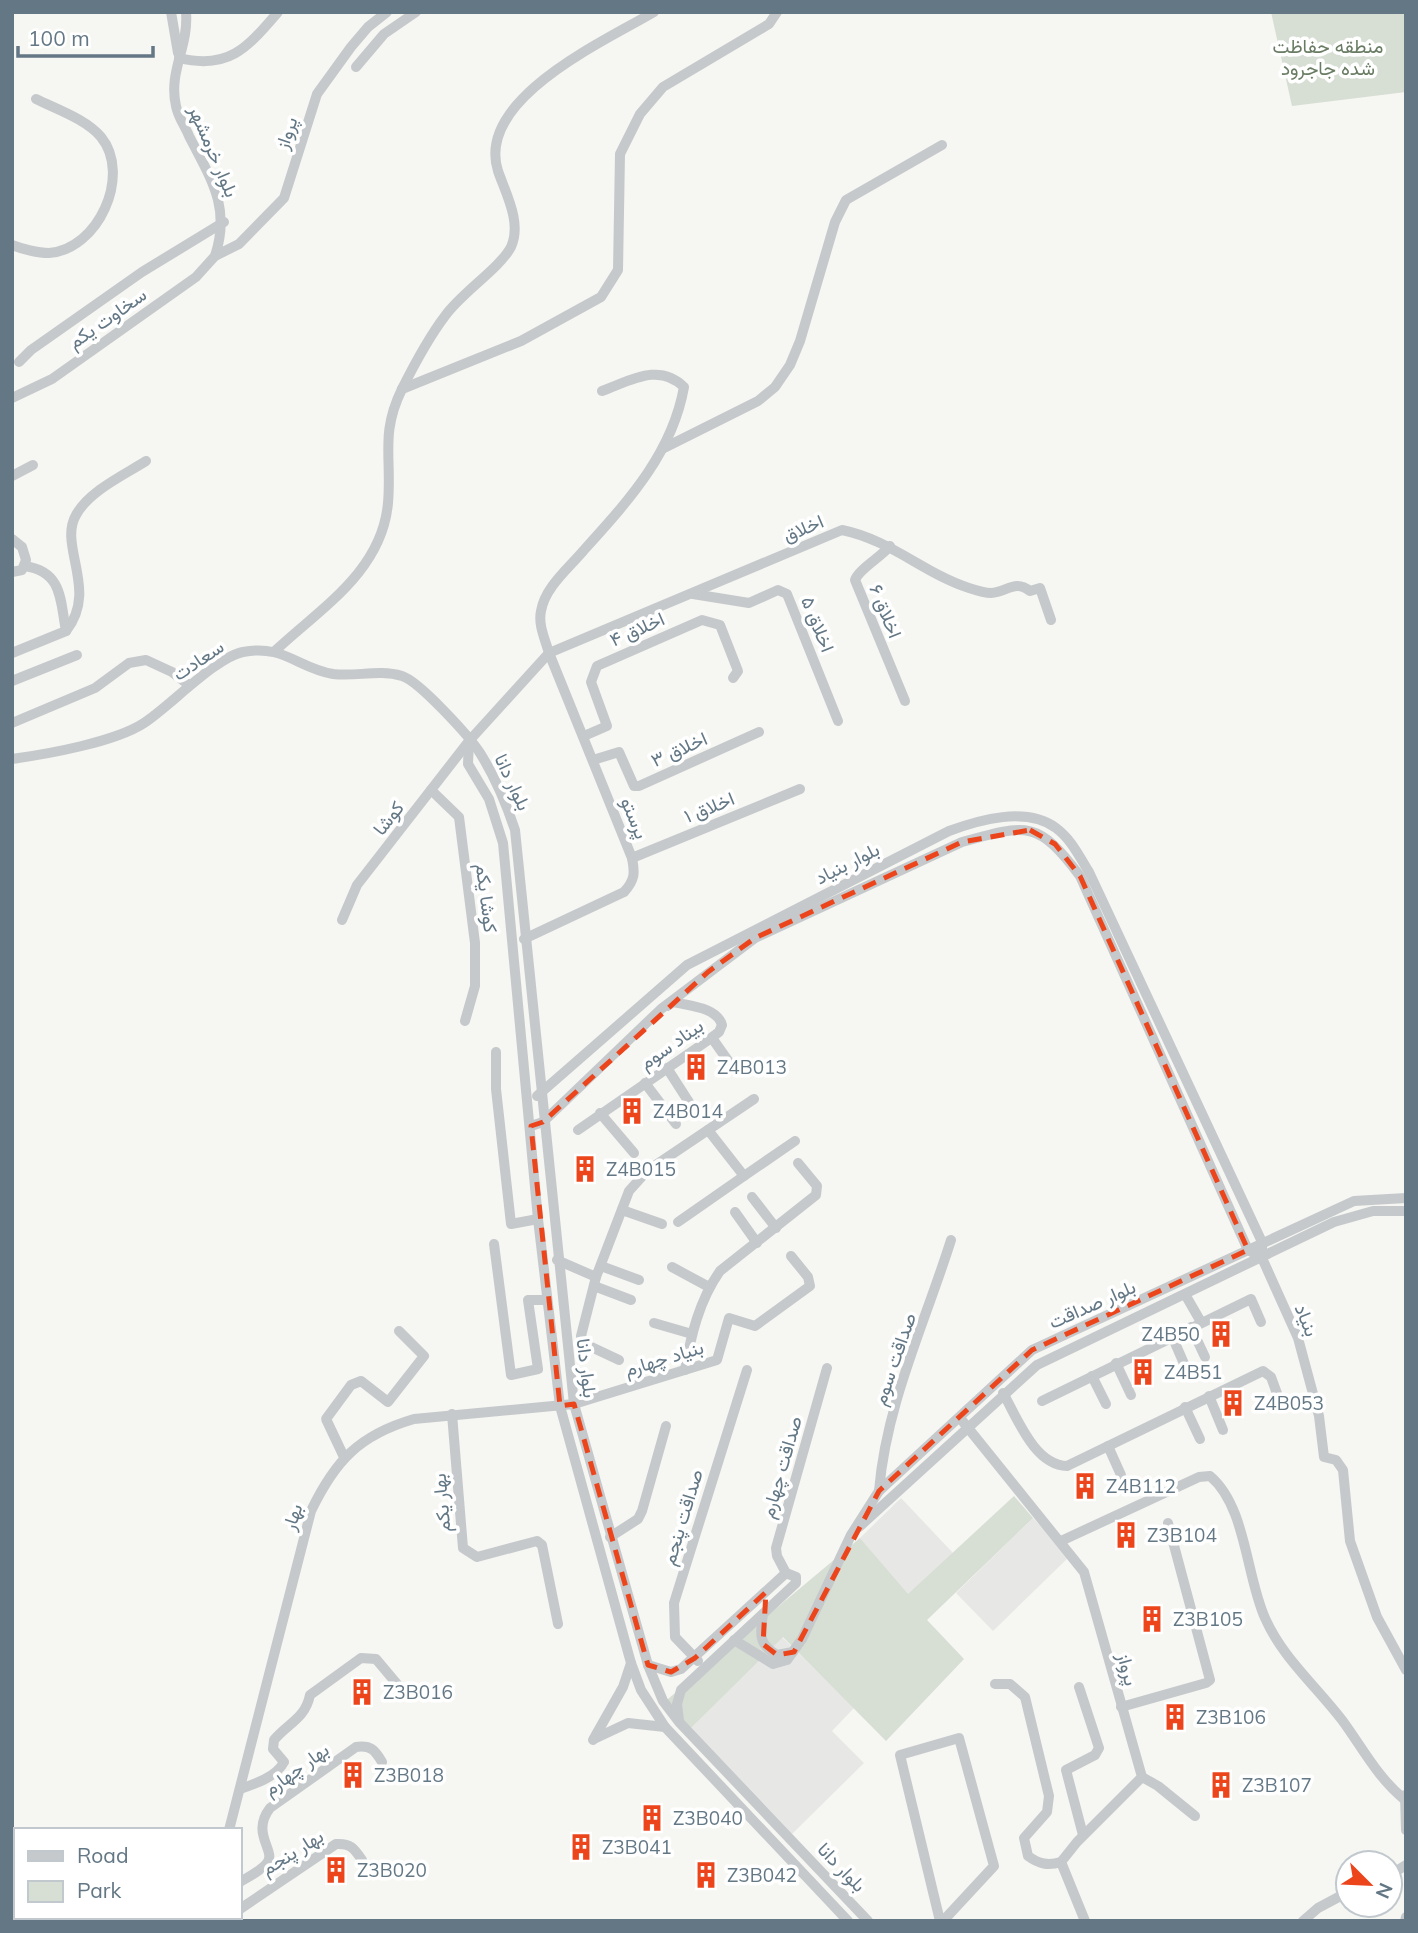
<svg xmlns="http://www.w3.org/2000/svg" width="1418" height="1933" viewBox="0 0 1418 1933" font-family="Mulish,Vazirmatn,sans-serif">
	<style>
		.built { fill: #e7e8e6 }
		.green { fill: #d7ded3 }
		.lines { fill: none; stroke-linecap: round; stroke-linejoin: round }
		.minor { stroke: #c5c9cc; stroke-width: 10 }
		.marked { fill: none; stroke: #ec451c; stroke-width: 5; stroke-dasharray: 14 9; stroke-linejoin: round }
		.labels { text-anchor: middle; stroke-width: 7; stroke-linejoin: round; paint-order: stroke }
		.park-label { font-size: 19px; fill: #697c63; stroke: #fff }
		.street-label { font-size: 19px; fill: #637785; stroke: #fff }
		.poi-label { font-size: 19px; fill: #637785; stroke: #fff; text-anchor: start }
	</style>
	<rect width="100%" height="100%" fill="#f6f6f2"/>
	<!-- built -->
	<g class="built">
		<path d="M901,1498L953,1553L908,1595L860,1538Z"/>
		<path d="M1033,1518L1070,1556L993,1631L956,1593Z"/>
		<path d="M782,1637L854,1708L832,1731L864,1763L790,1836L687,1732Z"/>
	</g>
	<!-- green -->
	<g class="green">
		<path d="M1271,12H1406V92L1292,106Z"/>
		<path d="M1014,1496L1033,1518L927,1620L964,1659L886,1741L783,1637L687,1732L662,1704L860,1538L908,1594Z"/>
	</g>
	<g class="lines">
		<!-- minor -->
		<g class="minor">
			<path d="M171,12L178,53"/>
			<path d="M186,12C189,47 168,71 176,106C178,117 185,126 189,136C211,179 231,207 215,256"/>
			<path d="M179,58C229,70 247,48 278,12"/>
			<path d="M356,67L384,34L416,12"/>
			<path d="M12,245C22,249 38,253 49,253C98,250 132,175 101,137C86,119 56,109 36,99"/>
			<path d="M19,362L31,350L142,272L224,222"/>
			<path d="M402,389L521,341L601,297L618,270L620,154L640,114L663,87L769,24L777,12"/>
			<path d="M12,398L52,379L196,277L215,256L239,244L284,198L317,94L351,47L368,27L387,12"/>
			<path d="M664,448L758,401L775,387L790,365L800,341L835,222L846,200L942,145"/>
			<path d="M12,476L33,465"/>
			<path d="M12,539L22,547L26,560L22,570L12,572"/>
			<path d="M890,546C881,557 859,569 855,580L905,701"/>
			<path d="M693,594L749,603L778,590L787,594L838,721"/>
			<path d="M66,631C99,590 58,546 76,515C89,491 124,475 146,461"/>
			<path d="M276,650C321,608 382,571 388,503C392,457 380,434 402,389C414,365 429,337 445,316C460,294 500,268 511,247C522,223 506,194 498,171C475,99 605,41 654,12"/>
			<path d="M12,653L66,631C60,600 63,572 25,566"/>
			<path d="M12,681L77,655"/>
			<path d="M12,723L95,688L129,663L146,660L172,672L189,685"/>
			<path d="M584,736L607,726L591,682L597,666L702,620L720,625L738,671L733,678"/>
			<path d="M469,741L468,764L489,799L503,843L538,1219L560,1406L631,1663L641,1690L665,1727L848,1921"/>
			<path d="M12,759C48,754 115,742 144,723C169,707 216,657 243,652C283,644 298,668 333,674C356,677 379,669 402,676C419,681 470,737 480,753C495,777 506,803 515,830L574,1404L648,1665L663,1701L679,1722L868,1921"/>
			<path d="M593,760L619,752L634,786H639L759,732"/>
			<path d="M431,790L459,817L475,943V986L465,1021"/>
			<path d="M632,858L800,789"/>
			<path d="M342,920L357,885L469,741L549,653L842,530C891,540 925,574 969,588C975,590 984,593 991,593C1007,592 1015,579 1030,591L1040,588L1051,620"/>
			<path d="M524,939L624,892C635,880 635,873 632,858L549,653C545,639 538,625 541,611C545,587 569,568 584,550C628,501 672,454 684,387C659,362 630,381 602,391"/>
			<path d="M712,1038L736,1072"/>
			<path d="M496,1052V1089L511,1224L538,1219"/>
			<path d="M667,1068L694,1110"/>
			<path d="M645,1083L676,1124"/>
			<path d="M537,1096L687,965L949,831C979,820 1026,806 1056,828C1071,839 1079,856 1089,872L1262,1242V1258"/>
			<path d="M600,1113L634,1153"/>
			<path d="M531,1126L543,1122L661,1009L755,938L962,842C1027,824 1038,820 1080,876L1248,1250L1262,1258L1298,1338L1319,1416L1324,1457L1336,1460L1343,1470L1350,1541L1377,1617L1406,1670"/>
			<path d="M578,1130L707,1041L719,1032L722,1025C717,1007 689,1006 673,1002L667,1006"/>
			<path d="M708,1130L744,1176L795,1141"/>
			<path d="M752,1197L776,1228"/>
			<path d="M622,1210L662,1224"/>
			<path d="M735,1212L757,1243"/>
			<path d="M678,1222L744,1176"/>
			<path d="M494,1244L511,1375L538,1369L528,1300H546"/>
			<path d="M557,1260L596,1277"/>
			<path d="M601,1266L639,1280"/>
			<path d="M672,1267L709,1287"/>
			<path d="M594,1286L631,1300"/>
			<path d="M1186,1296L1201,1322"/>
			<path d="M654,1323L692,1334"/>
			<path d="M1191,1327L1205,1357"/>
			<path d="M1172,1336L1185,1366"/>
			<path d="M619,1360L585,1344L581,1336L596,1277L629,1191L647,1171L754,1099"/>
			<path d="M1116,1363L1131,1395"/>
			<path d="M685,1370C691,1335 699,1301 720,1271L816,1195L817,1186L798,1163"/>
			<path d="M1092,1376L1106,1404"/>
			<path d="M1003,1393C1017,1417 1034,1465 1067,1466L1263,1371L1271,1377L1279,1399"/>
			<path d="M1209,1396L1223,1430"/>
			<path d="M1042,1401L1251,1299L1261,1322"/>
			<path d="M1185,1407L1200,1439"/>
			<path d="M452,1414L463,1548L477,1557L537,1541L542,1545L558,1624"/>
			<path d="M960,1418L1084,1572L1142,1777L1077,1842L1061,1862L1085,1921"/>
			<path d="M1108,1446L1121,1475"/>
			<path d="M344,1457L326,1419L351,1385L361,1381L388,1402L424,1356L399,1331"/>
			<path d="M879,1491C886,1404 925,1323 951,1240"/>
			<path d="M859,1527L1037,1365L1334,1222L1373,1211H1406"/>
			<path d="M610,1537L638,1519L642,1511L666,1426"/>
			<path d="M1061,1541L1199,1477L1210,1476C1246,1506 1246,1576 1265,1618C1282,1657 1316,1686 1342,1720C1362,1747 1377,1777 1404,1799"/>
			<path d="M786,1573L777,1556L776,1548L827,1368"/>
			<path d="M763,1614C760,1634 758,1644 777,1655L793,1652"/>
			<path d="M734,1640L773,1664L787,1660L802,1639L851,1535L879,1491L1032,1350L1354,1201L1406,1198"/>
			<path d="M698,1661L675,1637L674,1603L747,1370"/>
			<path d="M648,1665L671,1672L681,1669L786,1573L796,1577V1583L681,1690L677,1704L679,1721"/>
			<path d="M995,1684H1010L1025,1697L1049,1796L1047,1812L1024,1838L1028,1856C1039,1864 1048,1866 1061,1862"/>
			<path d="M1079,1687L1099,1748L1095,1755L1066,1770L1083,1835"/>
			<path d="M1121,1707L1206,1683L1210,1680L1168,1523"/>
			<path d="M596,1738L628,1723L665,1727"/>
			<path d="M593,1740L623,1687L631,1663"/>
			<path d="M1142,1777L1158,1786L1195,1816"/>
			<path d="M240,1789C255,1784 276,1777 284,1762L273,1749L274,1740C288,1723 305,1719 310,1695L361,1658L376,1659L397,1684"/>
			<path d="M1405,1795L1406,1830"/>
			<path d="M229,1830L311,1511C335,1461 359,1435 414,1419L574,1404L717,1360L729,1318L755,1326L810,1286L808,1277L791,1256"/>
			<path d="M1390,1875L1406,1865"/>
			<path d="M240,1882C248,1877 261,1871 267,1863C277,1851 250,1834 270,1808L356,1747C371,1745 375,1750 382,1762"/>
			<path d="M240,1909L336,1844C350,1843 354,1848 362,1860"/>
			<path d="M206,1921L207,1917"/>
			<path d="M234,1921L235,1917"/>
			<path d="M940,1921L900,1755L959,1738L994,1866L943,1921"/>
			<path d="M1303,1921L1318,1908L1348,1892"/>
			<path d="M1405,1921L1406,1917"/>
		</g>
	</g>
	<!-- marked area -->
	<path class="marked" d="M1030,830L1055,844L1080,876L1248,1250L1032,1350L879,1491L794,1652L777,1655L763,1644L766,1592L695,1658L671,1672L648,1665L574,1404L560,1406L531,1126L543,1122L708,972L755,938L962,842Z"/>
	<!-- icons -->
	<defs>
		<symbol id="building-bare" viewBox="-9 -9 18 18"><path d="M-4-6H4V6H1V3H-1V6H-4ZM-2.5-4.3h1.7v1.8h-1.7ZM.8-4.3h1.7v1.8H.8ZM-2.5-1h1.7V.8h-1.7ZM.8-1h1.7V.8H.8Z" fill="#ec451c" stroke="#fff" stroke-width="2.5" paint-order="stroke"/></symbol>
	</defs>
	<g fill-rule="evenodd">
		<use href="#building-bare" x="677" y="1048" width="38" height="38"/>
		<use href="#building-bare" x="613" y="1092" width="38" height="38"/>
		<use href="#building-bare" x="566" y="1150" width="38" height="38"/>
		<use href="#building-bare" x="1202" y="1315" width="38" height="38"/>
		<use href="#building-bare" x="1124" y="1353" width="38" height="38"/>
		<use href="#building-bare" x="1214" y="1384" width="38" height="38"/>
		<use href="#building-bare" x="1066" y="1467" width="38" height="38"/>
		<use href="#building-bare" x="1107" y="1516" width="38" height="38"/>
		<use href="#building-bare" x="1133" y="1600" width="38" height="38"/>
		<use href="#building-bare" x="343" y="1673" width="38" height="38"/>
		<use href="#building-bare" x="1156" y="1698" width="38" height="38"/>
		<use href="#building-bare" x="334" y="1756" width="38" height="38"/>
		<use href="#building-bare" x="1202" y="1766" width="38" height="38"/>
		<use href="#building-bare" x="633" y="1799" width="38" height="38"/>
		<use href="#building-bare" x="562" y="1828" width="38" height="38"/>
		<use href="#building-bare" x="317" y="1851" width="38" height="38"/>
		<use href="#building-bare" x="687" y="1856" width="38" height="38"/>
	</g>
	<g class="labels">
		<!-- park labels -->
		<g class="park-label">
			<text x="1328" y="53">منطقه حفاظت<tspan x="1328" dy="22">شده جاجرود</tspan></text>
		</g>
		<!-- street labels -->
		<g class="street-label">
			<text transform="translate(286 133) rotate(-72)" y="7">پرواز</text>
			<text transform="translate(214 151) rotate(67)" y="7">بلوار خرمشهر</text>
			<text transform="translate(107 318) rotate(-35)" y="7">سخاوت یکم</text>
			<text transform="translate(803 528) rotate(-23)" y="7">اخلاق</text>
			<text transform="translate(886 611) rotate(68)" y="7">اخلاق ۶</text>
			<text transform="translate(818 624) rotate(68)" y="7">اخلاق ۵</text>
			<text transform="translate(637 629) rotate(-24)" y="7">اخلاق ۴</text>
			<text transform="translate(198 660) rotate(-34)" y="7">سعادت</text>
			<text transform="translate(679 749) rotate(-24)" y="7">اخلاق ۳</text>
			<text transform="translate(513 782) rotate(65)" y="7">بلوار دانا</text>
			<text transform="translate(709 807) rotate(-22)" y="7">اخلاق ۱</text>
			<text transform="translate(388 818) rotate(-52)" y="7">کوشا</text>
			<text transform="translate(635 818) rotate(68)" y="7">پرستو</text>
			<text transform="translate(847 863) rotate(-27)" y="7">بلوار بنیاد</text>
			<text transform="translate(487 898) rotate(83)" y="7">کوشا یکم</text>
			<text transform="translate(671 1044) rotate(-35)" y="7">بیناد سوم</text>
			<text transform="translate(1092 1304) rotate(-24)" y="7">بلوار صداقت</text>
			<text transform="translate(1307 1320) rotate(68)" y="7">بنیاد</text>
			<text transform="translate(664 1358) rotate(-17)" y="7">بنیاد چهارم</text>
			<text transform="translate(894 1359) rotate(-71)" y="7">صداقت سوم</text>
			<text transform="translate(587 1368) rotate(83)" y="7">بلوار دانا</text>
			<text transform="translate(781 1467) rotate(-74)" y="7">صداقت چهارم</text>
			<text transform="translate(441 1503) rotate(-95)" y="7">بهار یکم</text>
			<text transform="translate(292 1517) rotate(-72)" y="7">بهار</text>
			<text transform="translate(682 1517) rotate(-73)" y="7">صداقت پنجم</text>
			<text transform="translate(1128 1669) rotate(75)" y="7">پرواز</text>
			<text transform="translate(296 1769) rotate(-36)" y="7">بهار چهارم</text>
			<text transform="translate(292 1852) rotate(-32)" y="7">بهار پنجم</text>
			<text transform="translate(842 1867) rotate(46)" y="7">بلوار دانا</text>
		</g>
		<!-- poi labels -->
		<g class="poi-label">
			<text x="717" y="1074">Z4B013</text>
			<text x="653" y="1118">Z4B014</text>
			<text x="606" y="1176">Z4B015</text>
			<text x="1200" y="1341" text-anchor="end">Z4B50</text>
			<text x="1164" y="1379">Z4B51</text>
			<text x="1254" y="1410">Z4B053</text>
			<text x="1106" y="1493">Z4B112</text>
			<text x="1147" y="1542">Z3B104</text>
			<text x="1173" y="1626">Z3B105</text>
			<text x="383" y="1699">Z3B016</text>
			<text x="1196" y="1724">Z3B106</text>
			<text x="374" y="1782">Z3B018</text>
			<text x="1242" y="1792">Z3B107</text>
			<text x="673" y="1825">Z3B040</text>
			<text x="602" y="1854">Z3B041</text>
			<text x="357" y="1877">Z3B020</text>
			<text x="727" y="1882">Z3B042</text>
		</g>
	</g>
	<!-- border -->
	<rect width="1418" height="1933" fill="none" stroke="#637785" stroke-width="28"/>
	<!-- legend -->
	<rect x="14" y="1828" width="228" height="91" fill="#ffffff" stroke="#c1c9ce" stroke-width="2"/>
	<rect x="28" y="1851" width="35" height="10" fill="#c5c9cc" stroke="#c1c9ce" stroke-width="2"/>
	<text x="77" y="1863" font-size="21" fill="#637785">Road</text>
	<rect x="28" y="1881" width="35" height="21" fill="#d7ded3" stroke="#c1c9ce" stroke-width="2"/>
	<text x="77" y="1898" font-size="21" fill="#637785">Park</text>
	<!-- north arrow -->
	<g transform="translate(1369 1884) rotate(114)"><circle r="33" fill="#ffffff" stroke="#c1c9ce" stroke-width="2"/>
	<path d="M0-5L12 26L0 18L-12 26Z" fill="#ec451c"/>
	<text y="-10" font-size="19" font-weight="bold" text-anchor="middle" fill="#637785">N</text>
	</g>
	<!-- scale -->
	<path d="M18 46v10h135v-10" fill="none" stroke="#637785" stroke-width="3.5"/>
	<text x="28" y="46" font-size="21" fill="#637785" stroke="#ffffff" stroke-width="5" paint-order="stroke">100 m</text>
</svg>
